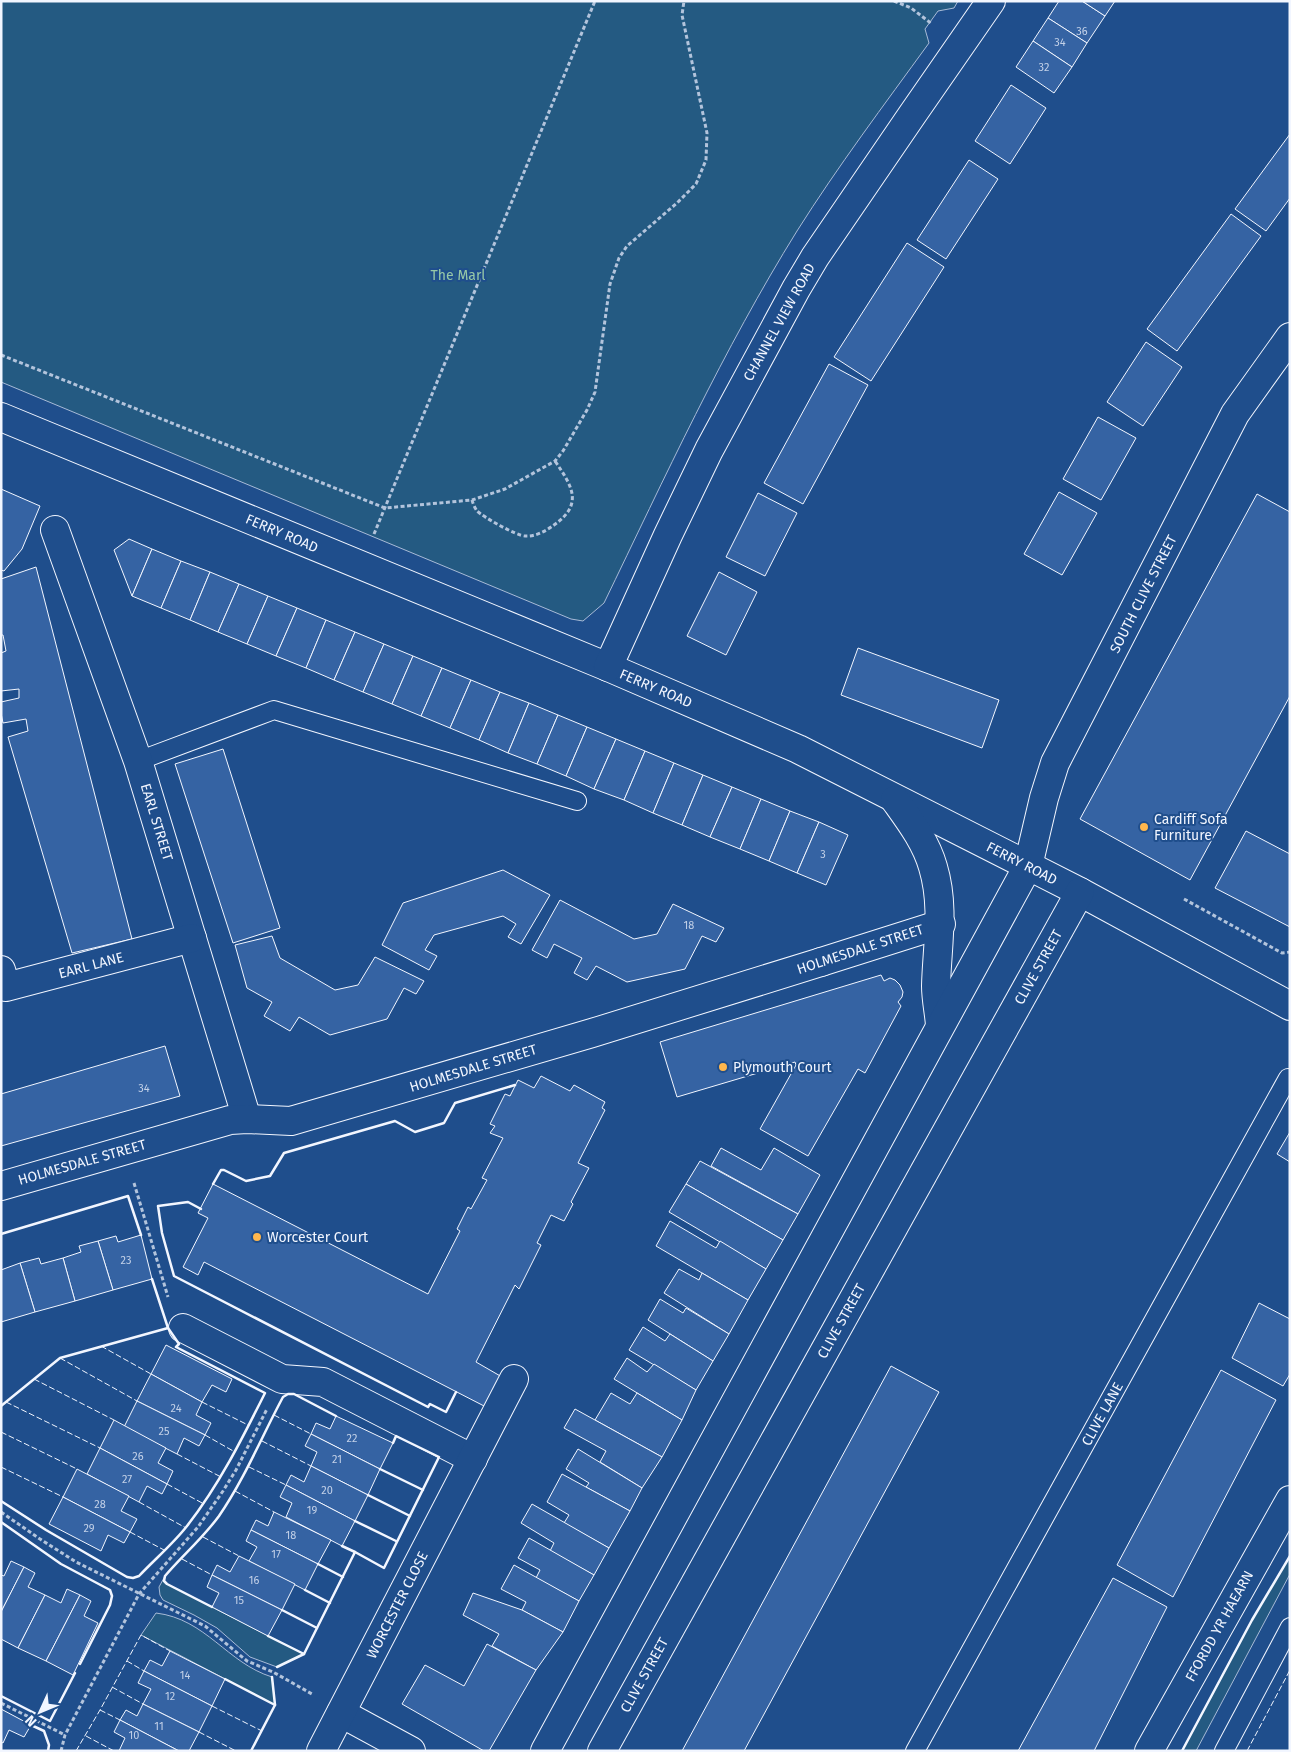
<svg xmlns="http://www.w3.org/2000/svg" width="1291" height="1752" viewBox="0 0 1291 1752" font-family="'Fira Sans',sans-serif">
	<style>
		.green { fill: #245a82; stroke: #a8bbd7 }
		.building { fill: #3563a3; stroke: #f2f6ff }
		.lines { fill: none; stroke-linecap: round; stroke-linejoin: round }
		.service-casing { stroke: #f2f6ff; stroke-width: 20 }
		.pedestrian-casing { stroke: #f2f6ff; stroke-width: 30 }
		.minor-casing { stroke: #f2f6ff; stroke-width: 30 }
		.path { stroke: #b3c4dc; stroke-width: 3; stroke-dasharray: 4 2.5; stroke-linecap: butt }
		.service { stroke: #1f4e8c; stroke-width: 18 }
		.pedestrian { stroke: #1f4e8c; stroke-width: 28 }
		.minor { stroke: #1f4e8c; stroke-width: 28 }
		.fence { stroke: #f2f6ff; stroke-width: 1; stroke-dasharray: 6 2.5; stroke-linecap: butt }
		.wall { stroke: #f2f6ff; stroke-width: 2.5 }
		.poi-dot { fill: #ffb74d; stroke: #1f4e8c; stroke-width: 2 }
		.labels { text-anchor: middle; stroke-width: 4; stroke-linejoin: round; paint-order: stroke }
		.number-label { font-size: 11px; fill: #c3d1e8 }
		.park-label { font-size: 14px; fill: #97c8a6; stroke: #1f4e8c }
		.street-label { font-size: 14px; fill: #f2f6ff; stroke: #1f4e8c }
		.poi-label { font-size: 14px; fill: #f2f6ff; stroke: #1f4e8c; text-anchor: start }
	</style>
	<rect width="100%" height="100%" fill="#1f4e8c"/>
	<!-- green -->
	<g class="green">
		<path d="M1,1H958L954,8L938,11L925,29L929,43C884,105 838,166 797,231C723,350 665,477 604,603L583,621L571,619L1,382Z"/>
		<path d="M1290,1556V1574L1196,1751H1182L1252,1620Z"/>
		<path d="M165,1576L164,1581L167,1584L304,1654L277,1667L250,1657L217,1628L194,1615L163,1600L160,1595L159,1587Z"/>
		<path d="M156,1613C206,1619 227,1663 272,1677L275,1705L141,1635Z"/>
	</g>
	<!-- building -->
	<g class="building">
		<path d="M1059,1H1082L1105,16L1087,43L1048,18Z"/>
		<path d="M1082,1H1115L1105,16Z"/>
		<path d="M1048,18L1087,43L1072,67L1033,41Z"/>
		<path d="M1033,41L1072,67L1054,93L1016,67Z"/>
		<path d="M1011,85L1046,108L1010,164L975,141Z"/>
		<path d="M1290,134V198L1266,231L1235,209Z"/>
		<path d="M969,160L998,179L946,259L917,240Z"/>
		<path d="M1231,214L1261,236L1177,351L1147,329Z"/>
		<path d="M907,243L944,267L871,381L834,357Z"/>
		<path d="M1146,342L1182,367L1143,426L1107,402Z"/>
		<path d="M829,364L868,385L803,504L764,483Z"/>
		<path d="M1098,417L1136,438L1101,500L1063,479Z"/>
		<path d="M1,489L40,506L22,549L4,571L1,570Z"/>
		<path d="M1059,492L1097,513L1062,575L1024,554Z"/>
		<path d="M758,493L797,513L765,576L726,557Z"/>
		<path d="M1257,494L1290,512V696L1190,880L1080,819Z"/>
		<path d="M129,539L152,549L132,596L114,550Z"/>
		<path d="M152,549L181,561L161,608L132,596Z"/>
		<path d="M181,561L210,572L190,620L161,608Z"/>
		<path d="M36,567L132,939L72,953L8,737L28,731L26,719L3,723L1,713V702L19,698V689L1,691V653L6,651L3,635H1V579Z"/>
		<path d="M210,572L239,584L218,632L190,620Z"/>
		<path d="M719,572L757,592L726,655L687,636Z"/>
		<path d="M239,584L268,596L247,644L218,632Z"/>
		<path d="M268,596L297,608L276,656L247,644Z"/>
		<path d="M297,608L326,620L306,668L276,656Z"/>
		<path d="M326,620L355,632L334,680L306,668Z"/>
		<path d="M355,632L384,644L363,692L334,680Z"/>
		<path d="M384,644L413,656L392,704L363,692Z"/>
		<path d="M858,648L999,700L982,748L841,695Z"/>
		<path d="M413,656L442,668L421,716L392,704Z"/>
		<path d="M442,668L471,680L450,728L421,716Z"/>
		<path d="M471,680L500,692L479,740L450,728Z"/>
		<path d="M500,692L529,703L508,753L479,740Z"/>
		<path d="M529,703L558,715L537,764L508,753Z"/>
		<path d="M558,715L587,727L566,776L537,764Z"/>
		<path d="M587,727L616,739L594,789L566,776Z"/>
		<path d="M616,739L645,751L624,800L594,789Z"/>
		<path d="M223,749L280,928L233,943L175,764Z"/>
		<path d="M645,751L674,763L653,813L624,800Z"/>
		<path d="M674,763L703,775L682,825L653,813Z"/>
		<path d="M703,775L732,787L710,837L682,825Z"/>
		<path d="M732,787L761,799L740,849L710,837Z"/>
		<path d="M761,799L790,811L769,861L740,849Z"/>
		<path d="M790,811L819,822L797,873L769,861Z"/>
		<path d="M819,822L848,835L826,885L797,873Z"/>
		<path d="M1246,831L1290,854V927L1215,888Z"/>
		<path d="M503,870L550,895L521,944L508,937L516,924L503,916L434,935L425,950L437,956L429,970L382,945L403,903Z"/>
		<path d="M560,900L634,939L657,934L673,904L724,928L716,942L702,936L685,969L627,982L596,966L587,980L574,973L582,958L554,944L547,958L532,950Z"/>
		<path d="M272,936L280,958L335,990L358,985L375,957L424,981L416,994L404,988L387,1019L330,1035L299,1017L290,1031L264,1016L272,1002L247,988L235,945Z"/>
		<path d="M881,975L884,981L890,978L895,980L900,985L903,992L902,997L898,1002L901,1006L865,1073L858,1069L808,1156L760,1129L796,1065L795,1062L677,1097L660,1042Z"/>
		<path d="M165,1046L180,1096L1,1146V1094Z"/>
		<path d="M541,1076L570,1091L574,1085L605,1102L602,1108L605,1110L578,1163L589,1168L571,1202L573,1204L564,1221L551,1215L537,1243L541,1245L519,1289L515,1285L476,1362L502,1377L486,1407L204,1262L198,1275L183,1267L208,1218L198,1213L213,1184L428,1294L460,1231L457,1229L468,1207L471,1209L487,1180L482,1178L503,1138L490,1133L495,1126L490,1124L505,1094L510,1096L518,1080L534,1088Z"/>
		<path d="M1290,1132V1162L1277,1154Z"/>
		<path d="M721,1148L761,1170L774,1148L820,1175L798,1214L711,1166Z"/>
		<path d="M700,1161L798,1214L783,1240L686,1184Z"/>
		<path d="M686,1184L783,1240L766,1269L669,1212Z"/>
		<path d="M670,1221L716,1248L720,1241L766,1269L748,1300L656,1246Z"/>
		<path d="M141,1235L152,1279L113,1290L98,1241L116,1236L118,1242Z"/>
		<path d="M98,1241L113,1290L75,1301L63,1258L81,1252L79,1246Z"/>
		<path d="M39,1258L41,1264L63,1258L75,1301L35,1312L20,1263Z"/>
		<path d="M20,1263L35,1312L1,1322V1270Z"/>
		<path d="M679,1269L699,1280L702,1273L748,1300L729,1334L664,1293Z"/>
		<path d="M660,1299L683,1313L686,1308L729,1334L713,1361L648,1320Z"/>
		<path d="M1259,1303L1290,1319V1374L1283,1386L1232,1358Z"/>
		<path d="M643,1327L665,1341L670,1334L713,1361L696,1390L629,1350Z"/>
		<path d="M166,1345L232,1379L226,1392L212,1385L202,1402L151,1374Z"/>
		<path d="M627,1358L647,1372L654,1364L696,1390L682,1420L614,1379Z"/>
		<path d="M891,1366L939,1392L744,1751H682Z"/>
		<path d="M1221,1370L1276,1400L1173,1597L1117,1565Z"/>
		<path d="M151,1374L202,1402L196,1415L211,1423L205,1435L137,1401Z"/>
		<path d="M611,1393L630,1404L637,1393L682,1420L662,1457L595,1420Z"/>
		<path d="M137,1401L205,1435L199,1446L184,1438L177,1454L124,1427Z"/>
		<path d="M575,1409L662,1457L642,1488L600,1462L606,1451L564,1428Z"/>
		<path d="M336,1416L393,1443L380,1469L311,1434L316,1423L330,1429Z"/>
		<path d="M114,1420L166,1448L158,1463L173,1471L167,1484L100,1448Z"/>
		<path d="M311,1434L380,1469L368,1495L311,1466L317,1452L305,1446Z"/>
		<path d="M100,1448L167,1484L162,1494L147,1486L139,1502L87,1474Z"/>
		<path d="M578,1449L642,1488L630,1511L586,1487L589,1483L566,1469Z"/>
		<path d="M311,1466L368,1495L355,1521L286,1485L291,1475L304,1482Z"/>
		<path d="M77,1469L129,1496L121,1511L137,1519L130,1532L63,1497Z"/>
		<path d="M562,1474L630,1511L609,1548L564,1523L569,1515L547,1502Z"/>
		<path d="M286,1485L355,1521L342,1546L286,1517L292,1503L280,1497Z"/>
		<path d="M63,1497L130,1532L124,1543L108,1535L101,1551L49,1524Z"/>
		<path d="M532,1504L609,1548L594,1575L550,1551L554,1543L521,1523Z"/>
		<path d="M274,1512L331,1540L318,1564L251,1530L256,1520L268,1526Z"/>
		<path d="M251,1530L318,1564L305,1590L249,1561L257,1547L246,1541Z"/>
		<path d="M529,1538L594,1575L579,1601L536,1578L540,1570L518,1558Z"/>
		<path d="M239,1556L295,1584L282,1610L212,1575L217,1565L230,1572Z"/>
		<path d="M11,1561L24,1567L1,1612V1575L4,1576Z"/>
		<path d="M514,1565L579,1601L563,1632L522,1610L526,1602L501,1589Z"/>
		<path d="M24,1567L35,1573L28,1587L45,1595L18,1648L1,1639V1612Z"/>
		<path d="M212,1575L282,1610L268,1636L212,1607L219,1593L207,1587Z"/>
		<path d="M1113,1578L1167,1607L1094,1751H1018Z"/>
		<path d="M67,1589L80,1595L46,1661L18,1648L45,1595L61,1603Z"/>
		<path d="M473,1593L522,1610L563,1632L536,1670L492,1646L499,1634L463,1615Z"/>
		<path d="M80,1595L91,1601L84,1616L98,1623L73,1675L46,1661Z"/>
		<path d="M487,1644L536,1670L489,1751H484L402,1704L425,1665L464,1686Z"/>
		<path d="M170,1651L225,1679L212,1706L144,1671L150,1660L162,1666Z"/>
		<path d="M144,1671L212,1706L199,1732L143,1704L151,1689L138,1683Z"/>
		<path d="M143,1704L199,1732L189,1751H179L120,1720L126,1710L137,1716Z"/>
		<path d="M1,1709L31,1725L24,1737L9,1730L3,1743L1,1742Z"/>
		<path d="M120,1720L179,1751H119L125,1738L114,1732Z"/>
	</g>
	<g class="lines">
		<defs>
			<g id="service">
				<path d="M138,761L274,710L577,801"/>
				<path d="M915,1751L1288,1078"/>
				<path d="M1224,1751L1290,1627"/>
			</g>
			<path id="pedestrian" d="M821,962L941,924"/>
			<g id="minor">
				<path d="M1,417L608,667L798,749L1080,892L1290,1006"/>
				<path d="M55,530L138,761L247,1119"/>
				<path d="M608,667L668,535L709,450L796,289L815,257L912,115L991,1"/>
				<path d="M895,800C910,821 926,842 933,867C945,907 937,946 936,986C936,999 939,1012 940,1025"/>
				<path d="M1,970L6,987L192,938"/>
				<path d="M1,1186L230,1120L247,1119L291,1121L592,1033L821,962"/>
				<path d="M183,1328L282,1379L323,1382L473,1459"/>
				<path d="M341,1713L411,1751"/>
				<path d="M321,1751L514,1379"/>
				<path d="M545,1751L1028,866L1044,798L1055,763L1235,414L1290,337"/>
				<path d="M602,1751L1080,892"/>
				<path d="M1149,1751L1290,1500"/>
			</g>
		</defs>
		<!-- service casing -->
		<use href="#service" class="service-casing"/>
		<!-- pedestrian casing -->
		<use href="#pedestrian" class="pedestrian-casing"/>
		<!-- minor casing -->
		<use href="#minor" class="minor-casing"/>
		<!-- path -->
		<g class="path">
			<path d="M894,1L911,8L932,24"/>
			<path d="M1,355L385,508L472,500L505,489L555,461L563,451L587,410L595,392L610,284L619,258L627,246L677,203L696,184L706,160L707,133L682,15L684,1"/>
			<path d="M472,500C473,504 475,508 477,511C483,517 517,536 525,536C535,537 546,531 554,525C584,504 572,486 555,461"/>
			<path d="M374,534L595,1"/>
			<path d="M1184,899L1282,953L1290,952"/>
			<path d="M134,1183L168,1297"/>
			<path d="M1,1512L40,1539L76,1562L205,1626L247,1661L273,1672L312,1694"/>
			<path d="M1,1703L65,1735"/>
			<path d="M61,1751L65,1735L139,1594L198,1527L223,1491L236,1470L267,1409"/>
		</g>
		<!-- service -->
		<use href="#service" class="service"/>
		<!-- pedestrian -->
		<use href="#pedestrian" class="pedestrian"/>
		<!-- minor -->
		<use href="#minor" class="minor"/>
		<!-- fence -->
		<g class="fence">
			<path d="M101,1346L151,1374"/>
			<path d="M60,1358L137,1401"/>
			<path d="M34,1379L114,1420"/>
			<path d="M6,1402L100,1448"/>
			<path d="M202,1402L248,1425"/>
			<path d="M274,1415L311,1434"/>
			<path d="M1,1432L77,1469"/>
			<path d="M205,1435L235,1452"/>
			<path d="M262,1441L311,1466"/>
			<path d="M177,1454L221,1477"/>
			<path d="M1,1467L63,1497"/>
			<path d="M249,1467L286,1485"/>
			<path d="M167,1484L204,1504"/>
			<path d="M235,1491L274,1512"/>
			<path d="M139,1502L186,1528"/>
			<path d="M130,1532L164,1550"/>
			<path d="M203,1537L239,1556"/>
			<path d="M182,1559L212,1575"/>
			<path d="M127,1661L144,1671"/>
			<path d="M112,1687L143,1704"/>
			<path d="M212,1706L262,1731"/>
			<path d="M100,1710L120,1720"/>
			<path d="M199,1732L236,1751"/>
			<path d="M86,1736L114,1751"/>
			<path d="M76,1751L100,1710L141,1635L170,1651"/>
			<path d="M1247,1751L1290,1670"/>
		</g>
		<!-- wall -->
		<g class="wall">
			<path d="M213,1184L221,1170H224L246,1181L270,1176L284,1153L395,1121L415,1132L444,1123L455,1103L515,1085"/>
			<path d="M201,1209L188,1202L158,1206L162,1233L174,1276L428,1407L430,1404L446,1412L456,1392"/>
			<path d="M1,1234L128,1196L141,1235"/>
			<path d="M152,1279L168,1328"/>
			<path d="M1,1406L60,1358L168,1328L179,1344L176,1347L265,1393C242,1439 219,1485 187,1526C173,1544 155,1559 139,1576L133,1578L127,1577L46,1530L1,1501"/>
			<path d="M380,1469L423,1490"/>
			<path d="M368,1495L410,1516"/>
			<path d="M355,1521L396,1541"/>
			<path d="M1,1522L61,1564L110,1590L112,1596L110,1605L80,1664"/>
			<path d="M342,1546L355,1552"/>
			<path d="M318,1564L343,1577"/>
			<path d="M305,1590L330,1603"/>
			<path d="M212,1607L167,1584L164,1581L165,1576C183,1555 203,1538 219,1516C245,1478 261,1438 283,1397L288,1394H294L336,1416"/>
			<path d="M282,1610L317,1628"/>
			<path d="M268,1636L304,1654L355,1552L384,1568L439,1457L396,1436L393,1443"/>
			<path d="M277,1667L304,1654"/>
			<path d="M225,1679L275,1705"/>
			<path d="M1,1696L50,1721L75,1673"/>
			<path d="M31,1725L44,1731L49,1745L48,1751"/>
			<path d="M251,1751L275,1705L272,1677"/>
			<path d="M1182,1751L1252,1620L1290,1556"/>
		</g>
	</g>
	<!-- markers -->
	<g class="poi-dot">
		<circle cx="1144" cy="827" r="5"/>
		<circle cx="723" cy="1067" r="5"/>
		<circle cx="257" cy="1237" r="5"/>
	</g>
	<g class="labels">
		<!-- number labels -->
		<g class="number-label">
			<text x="1082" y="35">36</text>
			<text x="1060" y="46">34</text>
			<text x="1044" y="71">32</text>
			<text x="823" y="858">3</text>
			<text x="689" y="929">18</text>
			<text x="144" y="1092">34</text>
			<text x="126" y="1264">23</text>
			<text x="176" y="1412">24</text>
			<text x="164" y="1435">25</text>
			<text x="352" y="1442">22</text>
			<text x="138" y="1460">26</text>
			<text x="337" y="1463">21</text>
			<text x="127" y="1483">27</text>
			<text x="327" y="1494">20</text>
			<text x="100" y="1508">28</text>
			<text x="312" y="1514">19</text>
			<text x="89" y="1532">29</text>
			<text x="291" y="1539">18</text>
			<text x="276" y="1558">17</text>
			<text x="254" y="1584">16</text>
			<text x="239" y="1604">15</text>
			<text x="185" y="1679">14</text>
			<text x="170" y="1700">12</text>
			<text x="159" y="1730">11</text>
			<text x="134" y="1739">10</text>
		</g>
		<!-- park labels -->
		<g class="park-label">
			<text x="458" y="280">The Marl</text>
		</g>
		<!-- street labels -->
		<g class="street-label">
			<text transform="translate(779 322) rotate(-61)" y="5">CHANNEL VIEW ROAD</text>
			<text transform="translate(282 533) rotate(23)" y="5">FERRY ROAD</text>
			<text transform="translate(1143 594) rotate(-63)" y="5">SOUTH CLIVE STREET</text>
			<text transform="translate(656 688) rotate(23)" y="5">FERRY ROAD</text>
			<text transform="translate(157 822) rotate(73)" y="5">EARL STREET</text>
			<text transform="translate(1022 863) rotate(27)" y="5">FERRY ROAD</text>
			<text transform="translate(860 949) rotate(-18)" y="5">HOLMESDALE STREET</text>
			<text transform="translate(91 965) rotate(-15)" y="5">EARL LANE</text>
			<text transform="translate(1038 967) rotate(-61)" y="5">CLIVE STREET</text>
			<text transform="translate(473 1068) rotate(-17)" y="5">HOLMESDALE STREET</text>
			<text transform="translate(82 1162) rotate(-16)" y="5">HOLMESDALE STREET</text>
			<text transform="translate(841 1321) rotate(-61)" y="5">CLIVE STREET</text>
			<text transform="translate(1102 1414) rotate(-61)" y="5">CLIVE LANE</text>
			<text transform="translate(397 1605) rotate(-63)" y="5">WORCESTER CLOSE</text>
			<text transform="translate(1219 1626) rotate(-61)" y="5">FFORDD YR HAEARN</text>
			<text transform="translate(644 1675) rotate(-61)" y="5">CLIVE STREET</text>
		</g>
		<!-- poi labels -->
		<g class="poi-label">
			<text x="1154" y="824">Cardiff Sofa<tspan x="1154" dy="16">Furniture</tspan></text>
			<text x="733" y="1072">Plymouth Court</text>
			<text x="267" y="1242">Worcester Court</text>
		</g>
	</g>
	<!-- border -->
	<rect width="1291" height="1752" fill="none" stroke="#f2f6ff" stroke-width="5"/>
	<!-- north arrow -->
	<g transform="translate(40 1712) rotate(226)" stroke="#1f4e8c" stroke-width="4" paint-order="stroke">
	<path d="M0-4L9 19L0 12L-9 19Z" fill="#f2f6ff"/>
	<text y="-8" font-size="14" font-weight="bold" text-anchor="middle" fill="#f2f6ff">N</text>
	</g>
</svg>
